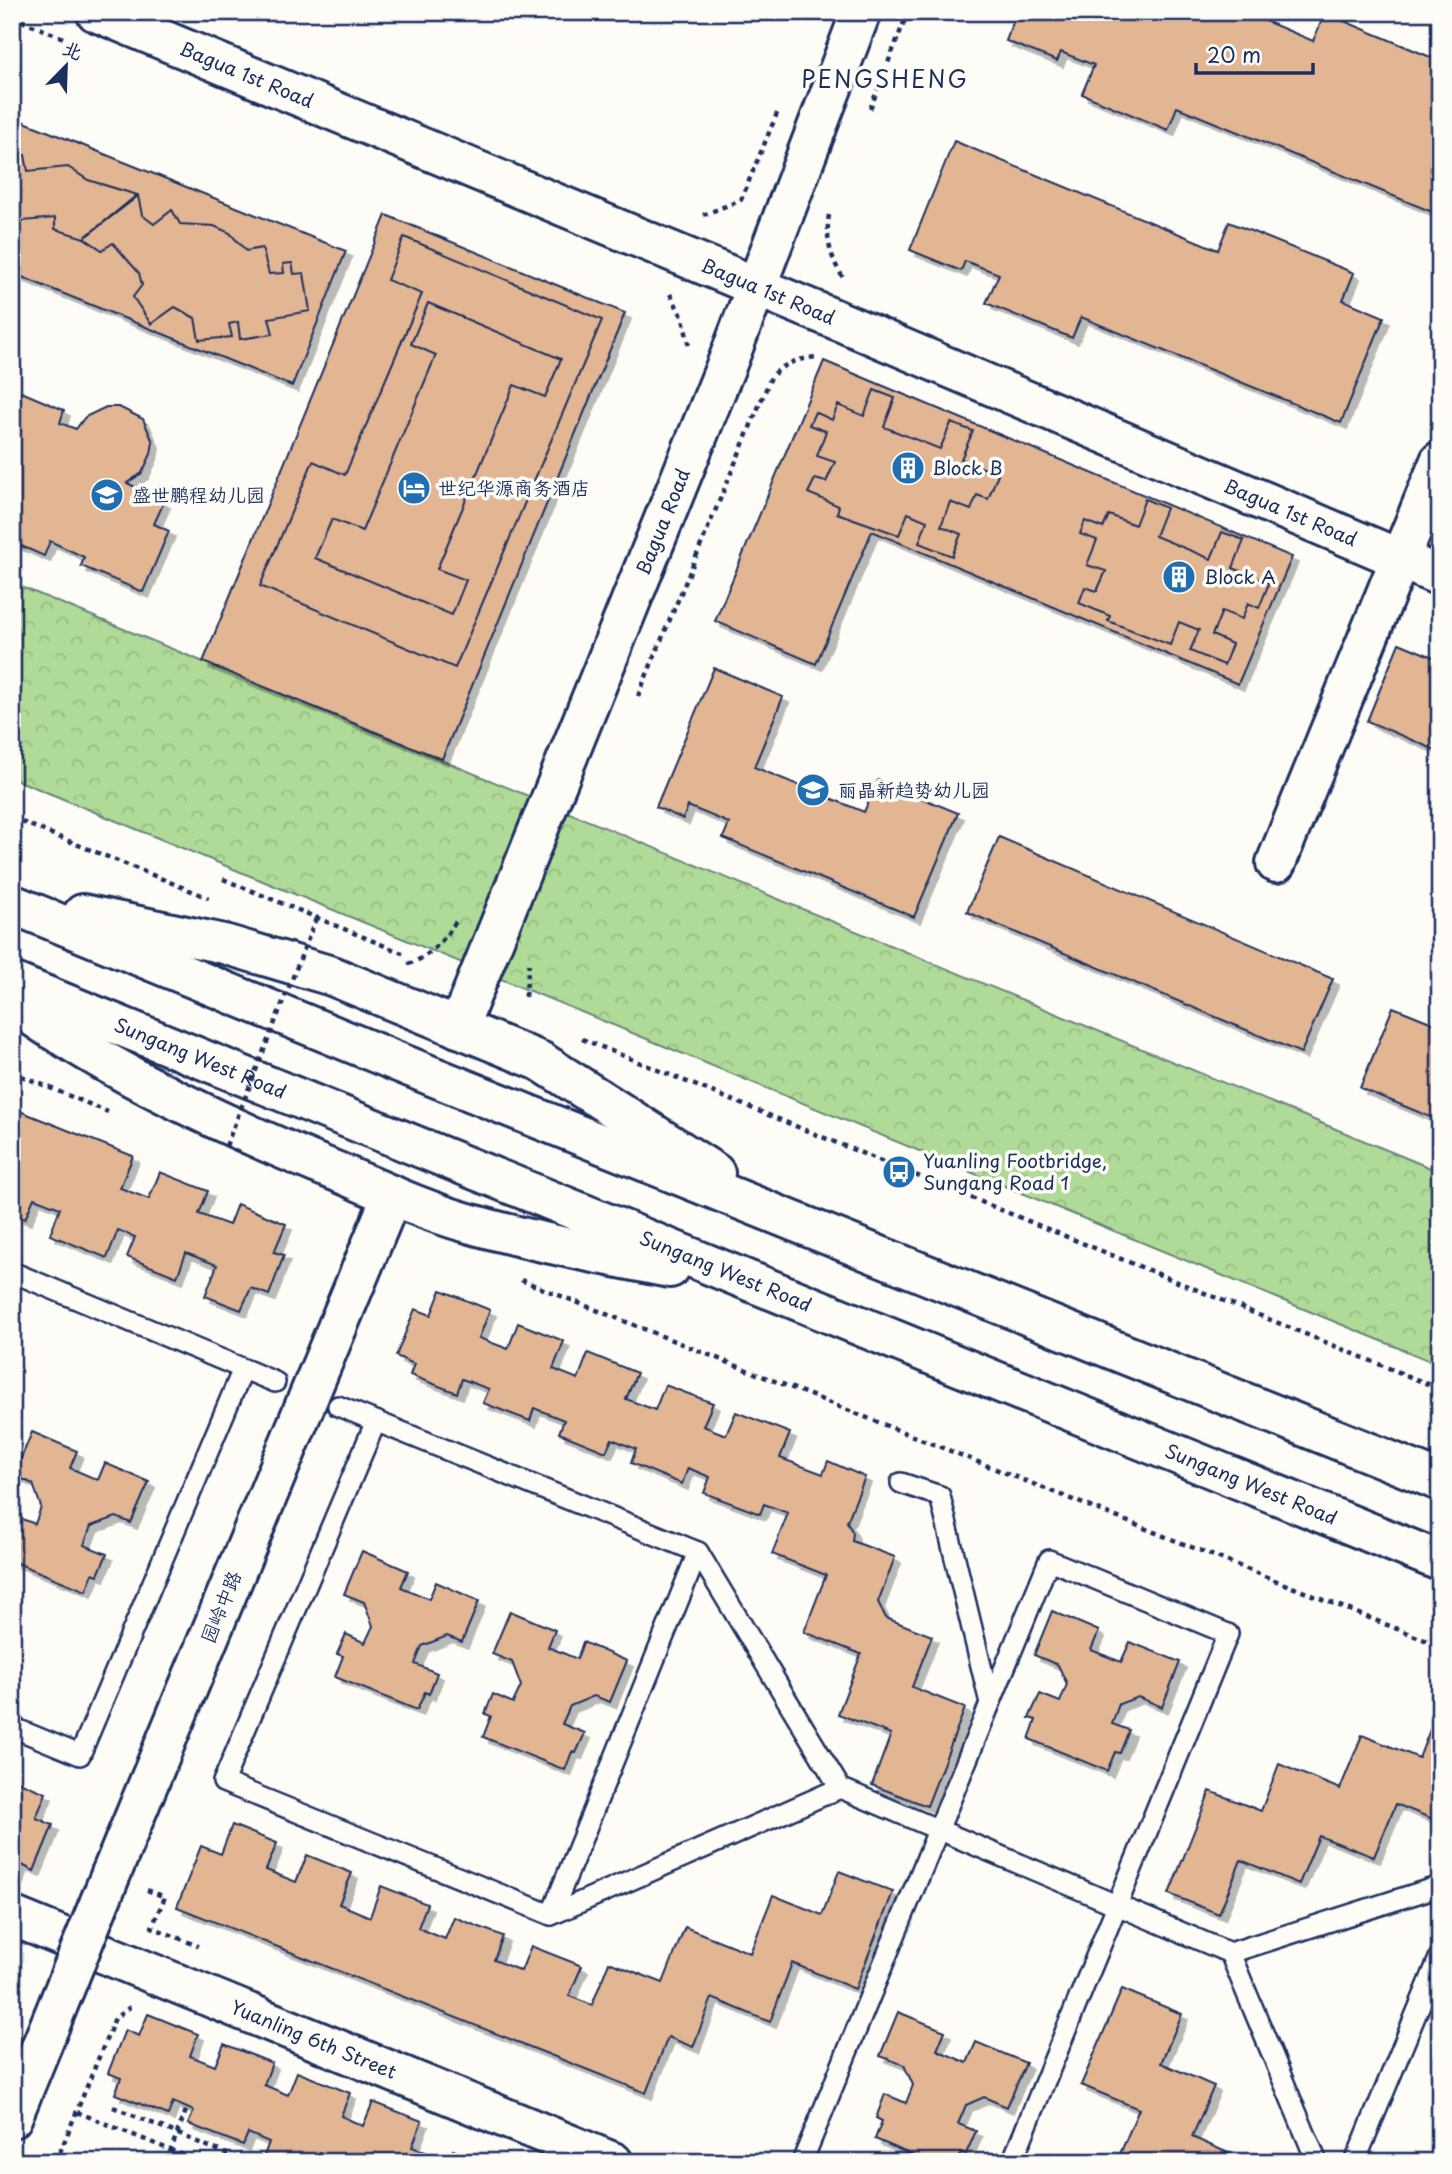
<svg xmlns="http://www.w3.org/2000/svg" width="1452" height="2174" viewBox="0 0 1452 2174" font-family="'Playpen Sans','LXGW WenKai TC',sans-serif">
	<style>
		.forest { fill: url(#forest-crowns); stroke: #66847a; stroke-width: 2 }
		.building { fill: #e2b593; stroke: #1b2f5e; stroke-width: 2; filter: url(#shadow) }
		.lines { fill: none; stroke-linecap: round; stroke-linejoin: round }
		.service-casing { stroke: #1b2f5e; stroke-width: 24 }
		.minor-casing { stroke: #1b2f5e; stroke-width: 44 }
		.tertiary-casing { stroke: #1b2f5e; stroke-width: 44 }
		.primary-casing { stroke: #1b2f5e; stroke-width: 44 }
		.path { stroke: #1b2f5e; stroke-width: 4.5; stroke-dasharray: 5 5; stroke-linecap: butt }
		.service { stroke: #fdfcf7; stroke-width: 19 }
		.minor { stroke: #fdfcf7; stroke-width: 38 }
		.tertiary { stroke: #fdfcf7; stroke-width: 38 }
		.primary { stroke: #fdfcf7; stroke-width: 38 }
		.tertiary-bridge-casing { stroke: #1b2f5e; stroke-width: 44; stroke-linecap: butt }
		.path-bridge { stroke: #1b2f5e; stroke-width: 4.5; stroke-dasharray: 5 5; stroke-linecap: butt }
		.tertiary-bridge { stroke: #fdfcf7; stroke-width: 38 }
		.labels { text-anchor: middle; stroke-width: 7; stroke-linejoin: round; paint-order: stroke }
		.street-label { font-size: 19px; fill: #1b2f5e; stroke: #fdfcf7 }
		.poi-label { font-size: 19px; fill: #1b2f5e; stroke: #fdfcf7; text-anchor: start }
		.quarter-label { font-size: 23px; letter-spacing: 2px; fill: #1b2f5e; stroke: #fdfcf7 }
	</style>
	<defs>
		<pattern id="forest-crowns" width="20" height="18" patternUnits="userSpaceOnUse" patternTransform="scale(1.75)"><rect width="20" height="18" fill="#b0da97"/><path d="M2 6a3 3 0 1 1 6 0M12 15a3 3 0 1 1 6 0" fill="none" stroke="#97bb85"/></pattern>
		<filter id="shadow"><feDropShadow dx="6" dy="6" stdDeviation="0" flood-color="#0004"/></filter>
	</defs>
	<rect width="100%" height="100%" fill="#fdfcf7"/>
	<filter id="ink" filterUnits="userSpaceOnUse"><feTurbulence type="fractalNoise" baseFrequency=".0143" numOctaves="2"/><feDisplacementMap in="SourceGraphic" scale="14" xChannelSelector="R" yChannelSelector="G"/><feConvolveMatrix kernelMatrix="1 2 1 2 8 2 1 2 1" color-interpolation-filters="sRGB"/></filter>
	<g filter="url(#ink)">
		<!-- forest -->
		<path class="forest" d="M12,583L1440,1172V1365L12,778Z"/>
		<!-- building -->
		<g class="building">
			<path d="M1017,12H1244L1313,41L1325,13L1440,61V206L1437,214L1177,107L1168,130L1082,94L1094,65L1061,52L1057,61L1006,41Z"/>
			<path d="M12,117L346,251L292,386L12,273Z"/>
			<path d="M954,141L1218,250L1229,222L1354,273L1343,300L1384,317L1341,423L1081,317L1072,338L986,303L999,274L965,261L961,271L910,250Z"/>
			<path d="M12,155H25L28,171L68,167L88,180L137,195L84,238L55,229V218L12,222Z"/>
			<path d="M138,196L142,215L154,224L172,210L180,224L214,226L230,233L246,251L262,248L269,274L284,273L283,264L292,263L294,274L304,273L310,311L269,318L273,334L240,339L238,322L229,324L232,337L199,340L195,318L175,307L151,324L133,297L142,285L139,273L113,243L102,250L84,238Z"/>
			<path d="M386,215L625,313L442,759L203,662Z"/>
			<path d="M404,237L602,320L455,668L260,586L313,461L345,475L422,294L387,280Z"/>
			<path d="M428,303L561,359L545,397L514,385L437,569L466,580L452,615L315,558L332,519L362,531L436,355L411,344Z"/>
			<path d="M824,361L1292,557L1238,684L872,531L816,664L715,621Z"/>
			<path d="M12,388L64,410L60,423L76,429L85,417L106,407H119L143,419L153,442L151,454L142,473L127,483L164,502L154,524L169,531L143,592L81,566L84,557L50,541L44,556L12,542Z"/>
			<path d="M874,390L895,398L884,427L940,449L951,423L973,431L961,459L998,474L988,499L977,495L971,510L950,502L941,526L961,534L952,556L919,543L927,521L908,513L899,535L837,513L839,506L808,493L815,479L826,482L835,462L817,456L826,431L809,425L815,412L832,420L838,405L864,416Z"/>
			<path d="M1145,499L1166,508L1155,536L1211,559L1222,532L1244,540L1233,568L1269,583L1259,608L1248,603L1242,619L1222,611L1212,635L1232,644L1224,665L1190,651L1199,630L1179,622L1170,645L1108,621L1110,616L1079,603L1085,587L1097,591L1106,571L1087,565L1097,540L1080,534L1085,521L1103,528L1109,515L1135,525Z"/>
			<path d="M1399,643L1440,660V752L1367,721Z"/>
			<path d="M714,668L783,697L754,767L864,812L878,780L958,813L914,917L723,838L729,823L688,806L683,819L656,807Z"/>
			<path d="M999,837L1333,979L1301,1053L967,912Z"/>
			<path d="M1393,1007L1440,1026V1121L1360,1088Z"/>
			<path d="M12,1108L133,1156L120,1188L149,1199L160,1172L208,1191L199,1214L229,1225L237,1204L286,1224L274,1252L284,1255L269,1295L251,1288L241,1310L205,1296L217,1265L186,1253L177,1277L127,1257L135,1237L118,1230L107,1258L50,1235L60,1208L34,1198L25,1219L12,1214Z"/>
			<path d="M441,1290L490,1310L479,1338L508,1349L518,1323L564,1341L553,1369L578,1379L588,1353L637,1373L626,1399L655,1410L665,1385L713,1403L703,1426L726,1435L736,1412L790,1433L780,1458L823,1474L828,1461L865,1477L847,1522L853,1533L852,1541L895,1557L878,1602L886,1618L932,1636L912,1687L965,1708L927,1806L872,1785L891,1734L838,1714L861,1654L804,1632L826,1575L772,1554L788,1513L764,1504L760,1514L704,1493L710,1477L688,1468L682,1484L631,1463L636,1449L612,1439L606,1452L559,1433L564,1420L534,1408L530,1421L483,1403L489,1389L462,1379L457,1393L410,1375L414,1364L396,1356L415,1309L431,1315Z"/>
			<path d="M32,1432L77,1451L70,1468L98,1480L105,1463L149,1482L131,1523L116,1517L91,1526L84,1545L107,1554L98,1575L93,1573L86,1591L12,1561L14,1516L35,1524L41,1507L33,1484L14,1475Z"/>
			<path d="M362,1551L408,1571L401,1587L429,1599L436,1582L479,1601L462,1642L447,1636L422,1646L415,1664L437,1673L429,1694L425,1692L417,1710L335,1677L343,1656L337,1654L346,1634L365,1643L373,1626L364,1602L344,1594Z"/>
			<path d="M510,1611L555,1630L548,1647L577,1659L583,1642L627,1661L610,1702L594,1696L570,1706L562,1724L585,1733L576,1753L572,1752L565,1770L483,1737L491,1716L485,1714L493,1694L513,1703L521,1686L512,1662L492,1654Z"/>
			<path d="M1052,1611L1099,1631L1091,1650L1121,1662L1130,1642L1180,1662L1162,1707L1138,1697L1119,1704L1112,1724L1129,1730L1120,1753L1115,1752L1107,1771L1029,1739L1036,1720L1029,1718L1040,1694L1060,1702L1067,1684L1058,1665L1034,1655Z"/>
			<path d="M1438,1709L1440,1822L1396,1804L1374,1857L1319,1836L1299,1884L1241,1860L1219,1914L1169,1894L1210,1791L1261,1811L1279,1764L1340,1789L1362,1735L1419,1758Z"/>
			<path d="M12,1779L46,1793L36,1818L53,1825L34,1871L22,1865L16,1880L12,1878Z"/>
			<path d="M232,1825L277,1843L266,1870L296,1882L307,1855L352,1873L339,1904L370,1917L381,1886L427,1904L418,1928L445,1939L454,1917L503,1936L494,1960L521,1971L531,1946L582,1966L569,1996L592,2005L609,1962L663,1983L685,1927L750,1953L773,1895L822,1915L839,1871L893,1892L855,1989L792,1963L770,2022L712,1998L693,2047L668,2037L646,2093L177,1907L201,1846L221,1854Z"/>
			<path d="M1122,1989L1182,2014L1161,2063L1214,2086L1192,2137L1242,2159L1241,2162L1117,2161L1139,2109L1081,2085Z"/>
			<path d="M898,2012L945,2031L937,2050L967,2063L976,2042L1026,2063L1007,2107L984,2097L966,2105L958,2124L976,2131L966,2154L961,2152L957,2162H928L875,2139L882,2121L876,2118L885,2094L906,2103L913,2085L904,2065L880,2056Z"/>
			<path d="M148,2014L198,2034L190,2056L215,2066L224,2044L272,2063L264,2085L288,2095L297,2072L350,2093L341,2116L363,2126L373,2102L422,2121L412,2147L449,2161L453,2150L483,2162H277L264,2156L269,2142L248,2133L243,2145L188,2124L194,2111L173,2102L168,2115L115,2094L121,2078L108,2073L125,2030L139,2036Z"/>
		</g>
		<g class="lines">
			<defs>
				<g id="service">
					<path d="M12,1272L275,1382"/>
					<path d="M338,1406L698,1552L840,1788L1230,1953L1440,1886"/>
					<path d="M376,1421L223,1782L551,1915L840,1788"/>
					<path d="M901,1483L940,1496L990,1703"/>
					<path d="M12,1727L80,1755L243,1369"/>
					<path d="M551,1915L698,1552"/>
					<path d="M1230,1953L1317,2162"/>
					<path d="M802,2162L1049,1560L1228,1634L1012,2162"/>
					<path d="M1355,2162L1440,1956"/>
				</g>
				<g id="minor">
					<path d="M1276,863L1440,461"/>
					<path id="s1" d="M12,1916L613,2162"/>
				</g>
				<g id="tertiary">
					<path id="s2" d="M96,12L832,318L1440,576"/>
					<path id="s3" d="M458,1028L728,361L861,12"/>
					<path d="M111,1874L392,1195"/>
					<path d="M12,2118L52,2020"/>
				</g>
				<g id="primary">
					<path d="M12,904L432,1076L1440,1481"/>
					<path d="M83,914L224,944L332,976L540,1061L715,1173"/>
					<path id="s4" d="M12,982L1440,1561"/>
					<path d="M12,1002C114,1075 225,1126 340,1173C382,1191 425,1211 468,1223C534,1242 603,1255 670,1268"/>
				</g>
			</defs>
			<!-- service casing -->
			<use href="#service" class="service-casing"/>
			<!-- minor casing -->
			<use href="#minor" class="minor-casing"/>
			<!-- tertiary casing -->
			<use href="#tertiary" class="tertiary-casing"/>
			<!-- primary casing -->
			<use href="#primary" class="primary-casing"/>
			<!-- path -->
			<g class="path">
				<path d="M12,17L66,39"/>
				<path d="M870,109L908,12"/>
				<path d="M703,215L741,200L778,111"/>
				<path d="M829,215C825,238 831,260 844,279"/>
				<path d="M670,294L683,318L689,347"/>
				<path d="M638,696L771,377C785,363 797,359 817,357"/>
				<path d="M12,818L209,898"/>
				<path d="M223,879L407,955"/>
				<path d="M408,964C431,957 444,939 457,920"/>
				<path d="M525,997L529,964"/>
				<path d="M582,1039L1440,1389"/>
				<path d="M12,1072L108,1112"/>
				<path d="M521,1280L1440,1646"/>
				<path d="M147,1890L165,1897L152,1927L198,1946"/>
				<path d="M113,2107L246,2162"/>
				<path d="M77,2112L200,2162"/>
				<path d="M56,2162L115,2018L130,2007"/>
			</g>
			<!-- service -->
			<use href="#service" class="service"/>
			<!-- minor -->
			<use href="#minor" class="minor"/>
			<!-- tertiary -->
			<use href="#tertiary" class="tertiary"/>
			<!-- primary -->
			<use href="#primary" class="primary"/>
			<defs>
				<path id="tertiary-bridge" d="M52,2020L111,1874"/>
			</defs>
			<!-- tertiary-bridge casing -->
			<use href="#tertiary-bridge" class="tertiary-bridge-casing"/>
			<!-- path-bridge -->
			<g class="path-bridge">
				<path d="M226,1146L317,916"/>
				<path d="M166,2162L187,2108"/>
			</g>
			<!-- tertiary-bridge -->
			<use href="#tertiary-bridge" class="tertiary-bridge"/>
		</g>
	</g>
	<!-- icons -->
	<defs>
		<symbol id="building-disc" viewBox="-11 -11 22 22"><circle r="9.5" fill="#1f6fb2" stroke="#fdfcf7"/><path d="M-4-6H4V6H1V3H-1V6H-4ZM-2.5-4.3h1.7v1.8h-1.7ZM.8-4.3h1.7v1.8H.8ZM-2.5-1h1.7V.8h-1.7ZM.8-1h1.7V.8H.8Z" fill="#fff"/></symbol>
		<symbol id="hotel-disc" viewBox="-11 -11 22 22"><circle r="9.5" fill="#1f6fb2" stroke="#fdfcf7"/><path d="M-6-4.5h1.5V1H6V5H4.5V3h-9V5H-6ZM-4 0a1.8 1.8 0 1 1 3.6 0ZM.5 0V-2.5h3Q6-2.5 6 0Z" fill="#fff"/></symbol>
		<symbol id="school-disc" viewBox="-11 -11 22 22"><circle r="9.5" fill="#1f6fb2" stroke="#fdfcf7"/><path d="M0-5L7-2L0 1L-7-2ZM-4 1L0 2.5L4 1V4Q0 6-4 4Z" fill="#fff"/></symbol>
		<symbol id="bus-disc" viewBox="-11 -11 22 22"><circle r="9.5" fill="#1f6fb2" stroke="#fdfcf7"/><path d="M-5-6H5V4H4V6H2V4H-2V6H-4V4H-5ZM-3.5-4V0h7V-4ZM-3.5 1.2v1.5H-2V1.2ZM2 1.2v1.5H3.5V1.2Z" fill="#fff"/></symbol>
	</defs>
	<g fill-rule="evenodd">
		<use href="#building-disc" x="889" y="449" width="38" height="38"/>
		<use href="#hotel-disc" x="395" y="469" width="38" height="38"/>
		<use href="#school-disc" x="88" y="476" width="38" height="38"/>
		<use href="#building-disc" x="1160" y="558" width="38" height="38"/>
		<use href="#school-disc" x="794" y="771" width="38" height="38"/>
		<use href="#bus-disc" x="880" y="1153" width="38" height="38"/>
	</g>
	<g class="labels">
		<!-- street labels -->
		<g class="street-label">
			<text dy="7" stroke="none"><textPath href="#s2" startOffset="163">Bagua 1st Road</textPath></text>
			<text dy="7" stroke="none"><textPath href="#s2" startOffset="728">Bagua 1st Road</textPath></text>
			<text dy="7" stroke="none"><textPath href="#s2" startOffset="1295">Bagua 1st Road</textPath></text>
			<text dy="7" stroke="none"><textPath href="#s3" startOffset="546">Bagua Road</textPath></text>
			<text dy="7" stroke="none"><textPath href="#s4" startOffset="203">Sungang West Road</textPath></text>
			<text dy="7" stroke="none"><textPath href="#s4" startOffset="770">Sungang West Road</textPath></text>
			<text dy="7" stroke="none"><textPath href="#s4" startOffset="1337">Sungang West Road</textPath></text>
			<text transform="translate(221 1607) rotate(-68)" y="7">园岭中路</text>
			<text dy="7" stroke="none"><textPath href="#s1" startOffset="326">Yuanling 6th Street</textPath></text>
		</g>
		<!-- poi labels -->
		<g class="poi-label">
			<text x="932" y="475">Block B</text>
			<text x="438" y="495">世纪华源商务酒店</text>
			<text x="132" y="502">盛世鹏程幼儿园</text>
			<text x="1204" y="584">Block A</text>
			<text x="838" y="797">丽晶新趋势幼儿园</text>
			<text x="923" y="1168">Yuanling Footbridge,<tspan x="923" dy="22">Sungang Road 1</tspan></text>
		</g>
		<!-- quarter labels -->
		<g class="quarter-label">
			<text x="885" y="88">PENGSHENG</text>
		</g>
	</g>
	<!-- margin -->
	<rect width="1452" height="2174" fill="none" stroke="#fdfcf7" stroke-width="42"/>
	<rect x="21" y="21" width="1410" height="2132" fill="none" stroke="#1b2f5e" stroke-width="2.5" filter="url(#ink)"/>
	<!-- north arrow -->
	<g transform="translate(66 66) rotate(23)" stroke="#fdfcf7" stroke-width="5" paint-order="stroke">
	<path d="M0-5L12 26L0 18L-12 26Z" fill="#1b2f5e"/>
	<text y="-10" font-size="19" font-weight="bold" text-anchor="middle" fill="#1b2f5e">北</text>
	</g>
	<!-- scale -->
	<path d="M1196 63v10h117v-10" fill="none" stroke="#1b2f5e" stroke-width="3.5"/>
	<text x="1207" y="63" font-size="21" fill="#1b2f5e" stroke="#fdfcf7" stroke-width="5" paint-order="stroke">20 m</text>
</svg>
